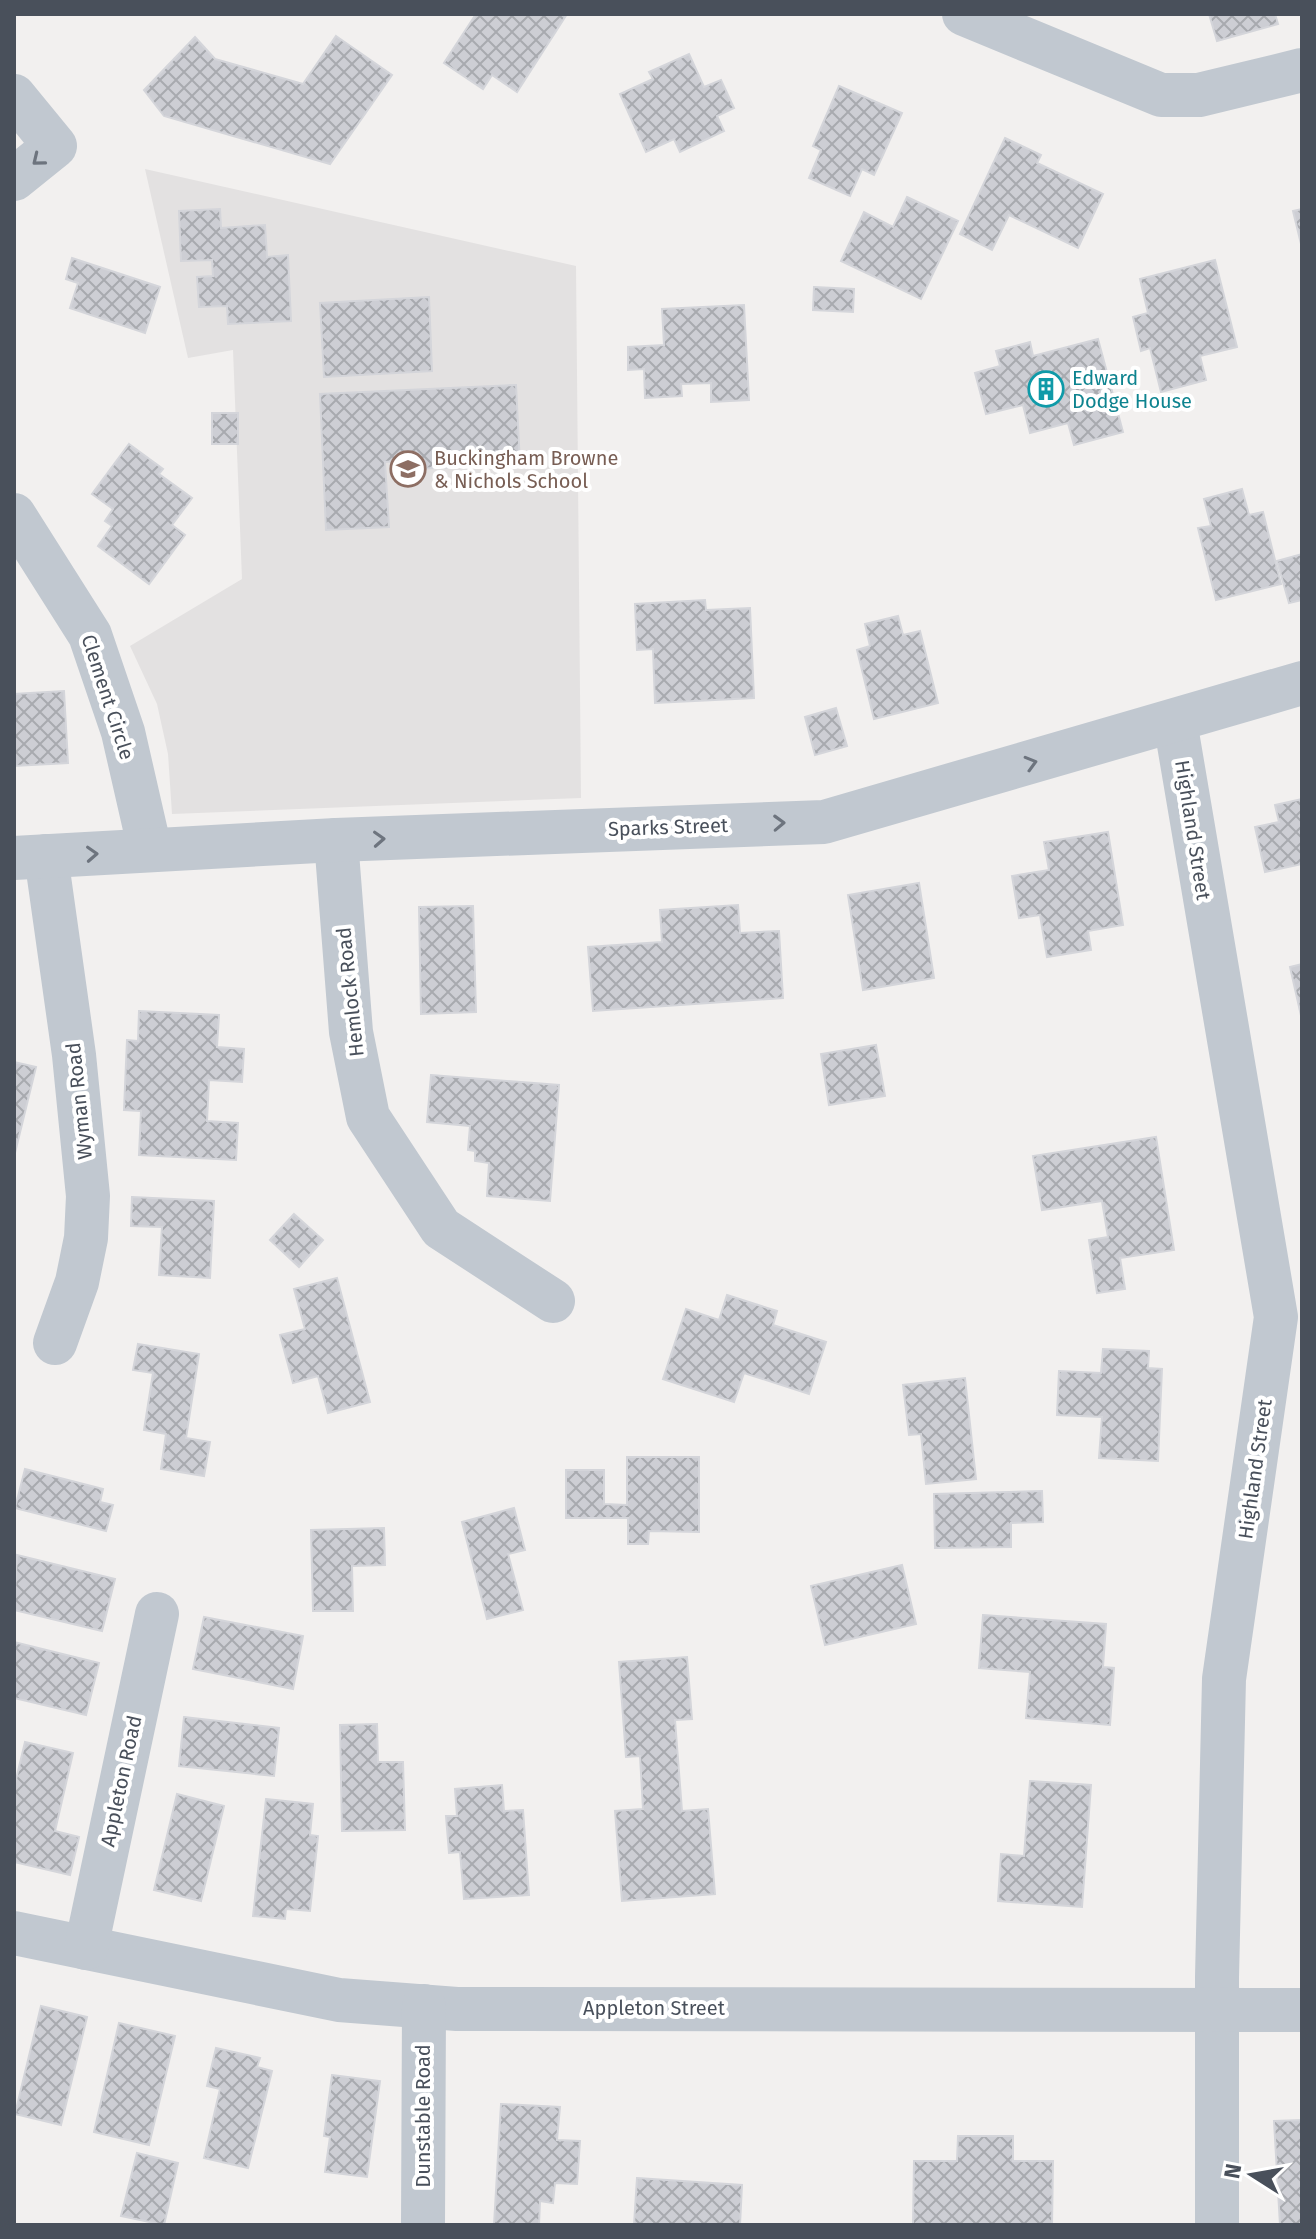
<svg xmlns="http://www.w3.org/2000/svg" width="1316" height="2239" viewBox="0 0 1316 2239" font-family="'Fira Sans',sans-serif">
	<style>
		.education { fill: #e3e1e1 }
		.building { fill: url(#building-cross-hatch); stroke: #d4d5da; stroke-width: 2 }
		.lines { fill: none; stroke-linecap: round; stroke-linejoin: round }
		.minor { stroke: #c1c8d0; stroke-width: 44 }
		.oneway { stroke: #6d747e }
		.labels { text-anchor: middle; stroke-width: 8; stroke-linejoin: round; paint-order: stroke }
		.culture-label { font-size: 20px; fill: #0d838f; stroke: #fff; text-anchor: start }
		.education-label { font-size: 20px; fill: #785e54; stroke: #fff; text-anchor: start }
		.street-label { font-size: 20px; fill: #49505b; stroke: #fff }
	</style>
	<defs>
		<pattern id="building-cross-hatch" width="8" height="8" patternUnits="userSpaceOnUse" patternTransform="scale(2)"><rect width="8" height="8" fill="#cdced4"/><path d="M0 0l8 8M0 8l8-8" fill="none" stroke="#a8aaaf"/></pattern>
	</defs>
	<rect width="100%" height="100%" fill="#f2f0ef"/>
	<!-- education -->
	<path class="education" d="M145,169L576,266L581,798L172,814L168,754L157,704L130,646L242,579L233,350L188,358Z"/>
	<!-- building -->
	<g class="building">
		<path d="M476,14H567L517,92L492,75L483,89L444,63Z"/>
		<path d="M1209,14H1275L1278,24L1217,41Z"/>
		<path d="M336,36L392,75L330,164L164,116L144,90L195,37L215,59L303,84Z"/>
		<path d="M689,54L704,87L721,80L734,108L717,116L724,131L680,152L674,139L646,152L620,94L653,79L649,72Z"/>
		<path d="M839,86L902,113L874,175L862,169L850,196L809,178L821,150L813,146Z"/>
		<path d="M1005,138L1041,155L1037,163L1103,194L1078,248L1009,215L992,250L960,234Z"/>
		<path d="M907,197L958,221L921,299L841,261L864,212L893,227Z"/>
		<path d="M220,209L221,228L265,225L267,257L288,255L291,321L228,324L227,306L199,307L197,277L213,276L212,260L181,261L179,211Z"/>
		<path d="M1302,209V248L1293,211Z"/>
		<path d="M72,258L160,287L145,333L70,308L78,283L66,279Z"/>
		<path d="M1215,260L1237,347L1200,356L1206,380L1161,392L1150,348L1141,351L1133,317L1148,313L1140,279Z"/>
		<path d="M814,287L854,289L853,312L813,310Z"/>
		<path d="M429,297L432,371L324,377L320,303Z"/>
		<path d="M744,305L749,400L711,402V383L681,384L682,396L645,398L644,369L628,370V347L664,345L662,309Z"/>
		<path d="M1098,339L1123,432L1074,445L1068,423L1030,433L1023,405L986,414L975,373L1000,366L996,351L1030,342L1033,356Z"/>
		<path d="M516,385L520,464L414,469V460L385,462L389,527L326,530L320,394Z"/>
		<rect x="212" y="413" width="26" height="31"/>
		<path d="M129,444L163,469L159,474L192,498L172,525L185,535L149,584L98,546L112,526L105,521L113,509L92,494Z"/>
		<path d="M1242,489L1249,515L1263,512L1281,584L1216,600L1198,528L1211,526L1204,499Z"/>
		<path d="M1302,554V600L1289,603L1277,561Z"/>
		<path d="M705,600L706,610L750,608L754,698L655,703L653,649L637,650L635,604Z"/>
		<path d="M898,616L903,635L920,631L938,703L874,719L857,650L870,646L865,624Z"/>
		<path d="M64,691L68,763L14,766V694Z"/>
		<path d="M836,708L847,746L815,755L805,717Z"/>
		<path d="M1302,799V864L1265,872L1255,827L1279,822L1275,805Z"/>
		<path d="M1108,832L1123,925L1088,931L1091,950L1047,957L1040,915L1019,918L1012,876L1049,870L1044,842Z"/>
		<path d="M919,883L934,978L863,990L848,895Z"/>
		<path d="M738,905L740,933L779,931L783,998L593,1011L588,947L662,942L660,910Z"/>
		<path d="M473,906L476,1012L421,1014L419,907Z"/>
		<path d="M1302,964V1020L1290,967Z"/>
		<path d="M139,1011L219,1015L217,1047L244,1049L242,1082L209,1080L207,1121L238,1123L236,1160L139,1155L141,1111L124,1110L127,1040L138,1041Z"/>
		<path d="M876,1045L885,1096L829,1105L821,1054Z"/>
		<path d="M14,1062L36,1067L14,1157Z"/>
		<path d="M431,1075L559,1085L550,1201L487,1196L489,1163L475,1161V1151L468,1150L470,1126L427,1122Z"/>
		<path d="M1156,1137L1174,1250L1120,1258L1125,1289L1097,1293L1089,1240L1108,1237L1102,1201L1042,1210L1033,1156Z"/>
		<path d="M132,1197L214,1201L210,1278L159,1275L162,1227L131,1226Z"/>
		<path d="M294,1214L323,1240L299,1267L270,1240Z"/>
		<path d="M337,1278L370,1402L328,1413L318,1376L293,1383L280,1335L305,1329L294,1289Z"/>
		<path d="M727,1295L777,1311L773,1325L826,1342L809,1394L744,1373L734,1402L663,1379L686,1309L719,1320Z"/>
		<path d="M138,1344L199,1354L186,1438L210,1442L204,1476L161,1469L166,1434L144,1430L153,1373L133,1370Z"/>
		<path d="M1103,1349L1149,1351L1148,1368L1162,1369L1158,1461L1099,1458L1102,1417L1057,1415L1059,1371L1101,1373Z"/>
		<path d="M965,1378L976,1479L926,1484L921,1434L909,1435L903,1385Z"/>
		<path d="M627,1457H699V1532L649,1531L648,1544H628V1518H566V1470H604V1504L627,1505Z"/>
		<path d="M25,1469L103,1489L100,1502L113,1505L106,1531L15,1508Z"/>
		<path d="M1042,1491L1043,1522L1011,1523V1547L935,1548L934,1494Z"/>
		<path d="M514,1508L525,1550L508,1554L523,1610L487,1619L462,1522Z"/>
		<path d="M384,1528L385,1565L352,1566L353,1611H313L311,1530Z"/>
		<path d="M17,1555L115,1579L102,1631L14,1610Z"/>
		<path d="M902,1565L916,1624L825,1645L811,1586Z"/>
		<path d="M983,1615L1106,1624L1103,1667L1114,1668L1110,1725L1026,1718L1030,1672L979,1668Z"/>
		<path d="M204,1617L303,1636L293,1689L193,1669Z"/>
		<path d="M14,1642L99,1663L86,1715L14,1698Z"/>
		<path d="M687,1657L692,1719L675,1720L682,1811L708,1809L715,1894L622,1901L615,1811L643,1809L640,1756L626,1757L619,1662Z"/>
		<path d="M184,1717L279,1728L274,1776L179,1766Z"/>
		<path d="M377,1724L378,1762H403L405,1830L342,1831L340,1725Z"/>
		<path d="M25,1742L73,1753L55,1831L79,1837L70,1875L14,1862V1788Z"/>
		<path d="M1030,1781L1091,1785L1082,1907L998,1901L1001,1854L1024,1856Z"/>
		<path d="M502,1785L504,1811L523,1810L529,1895L464,1899L460,1852L449,1853L446,1816H457L455,1789Z"/>
		<path d="M177,1794L224,1806L201,1901L154,1890Z"/>
		<path d="M266,1799L313,1804L310,1835L318,1836L310,1911L286,1909L285,1919L253,1916Z"/>
		<path d="M41,2006L87,2017L61,2125L15,2114Z"/>
		<path d="M119,2023L175,2036L149,2145L94,2132Z"/>
		<path d="M216,2048L260,2058L257,2067L272,2071L248,2168L204,2158L220,2089L207,2086Z"/>
		<path d="M332,2075L380,2081L367,2177L325,2172L330,2137L324,2136Z"/>
		<path d="M501,2104L560,2107L557,2140L580,2141L577,2184L555,2183L553,2203L540,2201L539,2225H494Z"/>
		<path d="M1302,2120V2225H1280L1274,2121Z"/>
		<path d="M958,2136H1013V2161H1053L1052,2225H913L914,2161H957Z"/>
		<path d="M137,2153L178,2163L164,2225L121,2216Z"/>
		<path d="M637,2178L742,2185L740,2225H634Z"/>
	</g>
	<g class="lines">
		<!-- minor -->
		<g class="minor">
			<path d="M964,14L1161,95H1199L1302,70"/>
			<path d="M14,96L55,146L14,179"/>
			<path d="M14,515L90,635L123,732L150,850"/>
			<path d="M1175,721L1276,1317L1224,1679L1217,1977V2225"/>
			<path d="M336,840L351,1032L368,1117L441,1228L553,1301"/>
			<path d="M46,856L74,1055L88,1196L86,1238L77,1282L55,1343"/>
			<path d="M14,858L336,840L824,822L1302,683"/>
			<path d="M14,1933L339,2000L457,2009L1302,2010"/>
			<path d="M86,1948L157,1614"/>
			<path d="M423,2225L424,2006"/>
		</g>
	</g>
	<!-- one-way arrows -->
	<defs><path id="oneway-chevron" d="M-2-3.5L2.5 0L-2 3.5" fill="none" stroke-width="1.6" stroke-linecap="round" stroke-linejoin="round" transform="scale(2)"/></defs>
	<g class="oneway">
		<use href="#oneway-chevron" transform="translate(38 160) rotate(141)"/>
		<use href="#oneway-chevron" transform="translate(1031 763) rotate(-16)"/>
		<use href="#oneway-chevron" transform="translate(779 823) rotate(-2)"/>
		<use href="#oneway-chevron" transform="translate(379 839) rotate(-3)"/>
		<use href="#oneway-chevron" transform="translate(92 854) rotate(-3)"/>
	</g>
	<!-- icons -->
	<defs>
		<symbol id="building-ring" viewBox="-11 -11 22 22"><circle r="9.5" fill="#fff" stroke="#0f9aa8" stroke-width="1.5"/><path d="M-4-6H4V6H1V3H-1V6H-4ZM-2.5-4.3h1.7v1.8h-1.7ZM.8-4.3h1.7v1.8H.8ZM-2.5-1h1.7V.8h-1.7ZM.8-1h1.7V.8H.8Z" fill="#0f9aa8"/></symbol>
		<symbol id="school-ring" viewBox="-11 -11 22 22"><circle r="9.5" fill="#fff" stroke="#8d6e63" stroke-width="1.5"/><path d="M0-5L7-2L0 1L-7-2ZM-4 1L0 2.5L4 1V4Q0 6-4 4Z" fill="#8d6e63"/></symbol>
	</defs>
	<g fill-rule="evenodd">
		<use href="#building-ring" x="1026" y="369" width="40" height="40"/>
		<use href="#school-ring" x="388" y="449" width="40" height="40"/>
	</g>
	<g class="labels">
		<!-- culture labels -->
		<g class="culture-label">
			<text x="1072" y="385">Edward<tspan x="1072" dy="23">Dodge House</tspan></text>
		</g>
		<!-- education labels -->
		<g class="education-label">
			<text x="434" y="465">Buckingham Browne<tspan x="434" dy="23">&amp; Nichols School</tspan></text>
		</g>
		<!-- street labels -->
		<g class="street-label">
			<text transform="translate(108 697) rotate(72)" y="7">Clement Circle</text>
			<text transform="translate(668 827) rotate(-2)" y="7">Sparks Street</text>
			<text transform="translate(1193 830) rotate(81)" y="7">Highland Street</text>
			<text transform="translate(350 992) rotate(-96)" y="7">Hemlock Road</text>
			<text transform="translate(79 1101) rotate(-96)" y="7">Wyman Road</text>
			<text transform="translate(1255 1469) rotate(-82)" y="7">Highland Street</text>
			<text transform="translate(121 1781) rotate(-78)" y="7">Appleton Road</text>
			<text x="654" y="2015">Appleton Street</text>
			<text transform="translate(423 2116) rotate(-90)" y="7">Dunstable Road</text>
		</g>
	</g>
	<!-- border -->
	<rect width="1316" height="2239" fill="none" stroke="#49505b" stroke-width="32"/>
	<!-- north arrow -->
	<g transform="translate(1252 2175) rotate(281)" stroke="#ffffff" stroke-width="6" paint-order="stroke">
	<path d="M0-6L14 30L0 20L-14 30Z" fill="#49505b"/>
	<text y="-12" font-size="22" font-weight="bold" text-anchor="middle" fill="#49505b">N</text>
	</g>
</svg>
